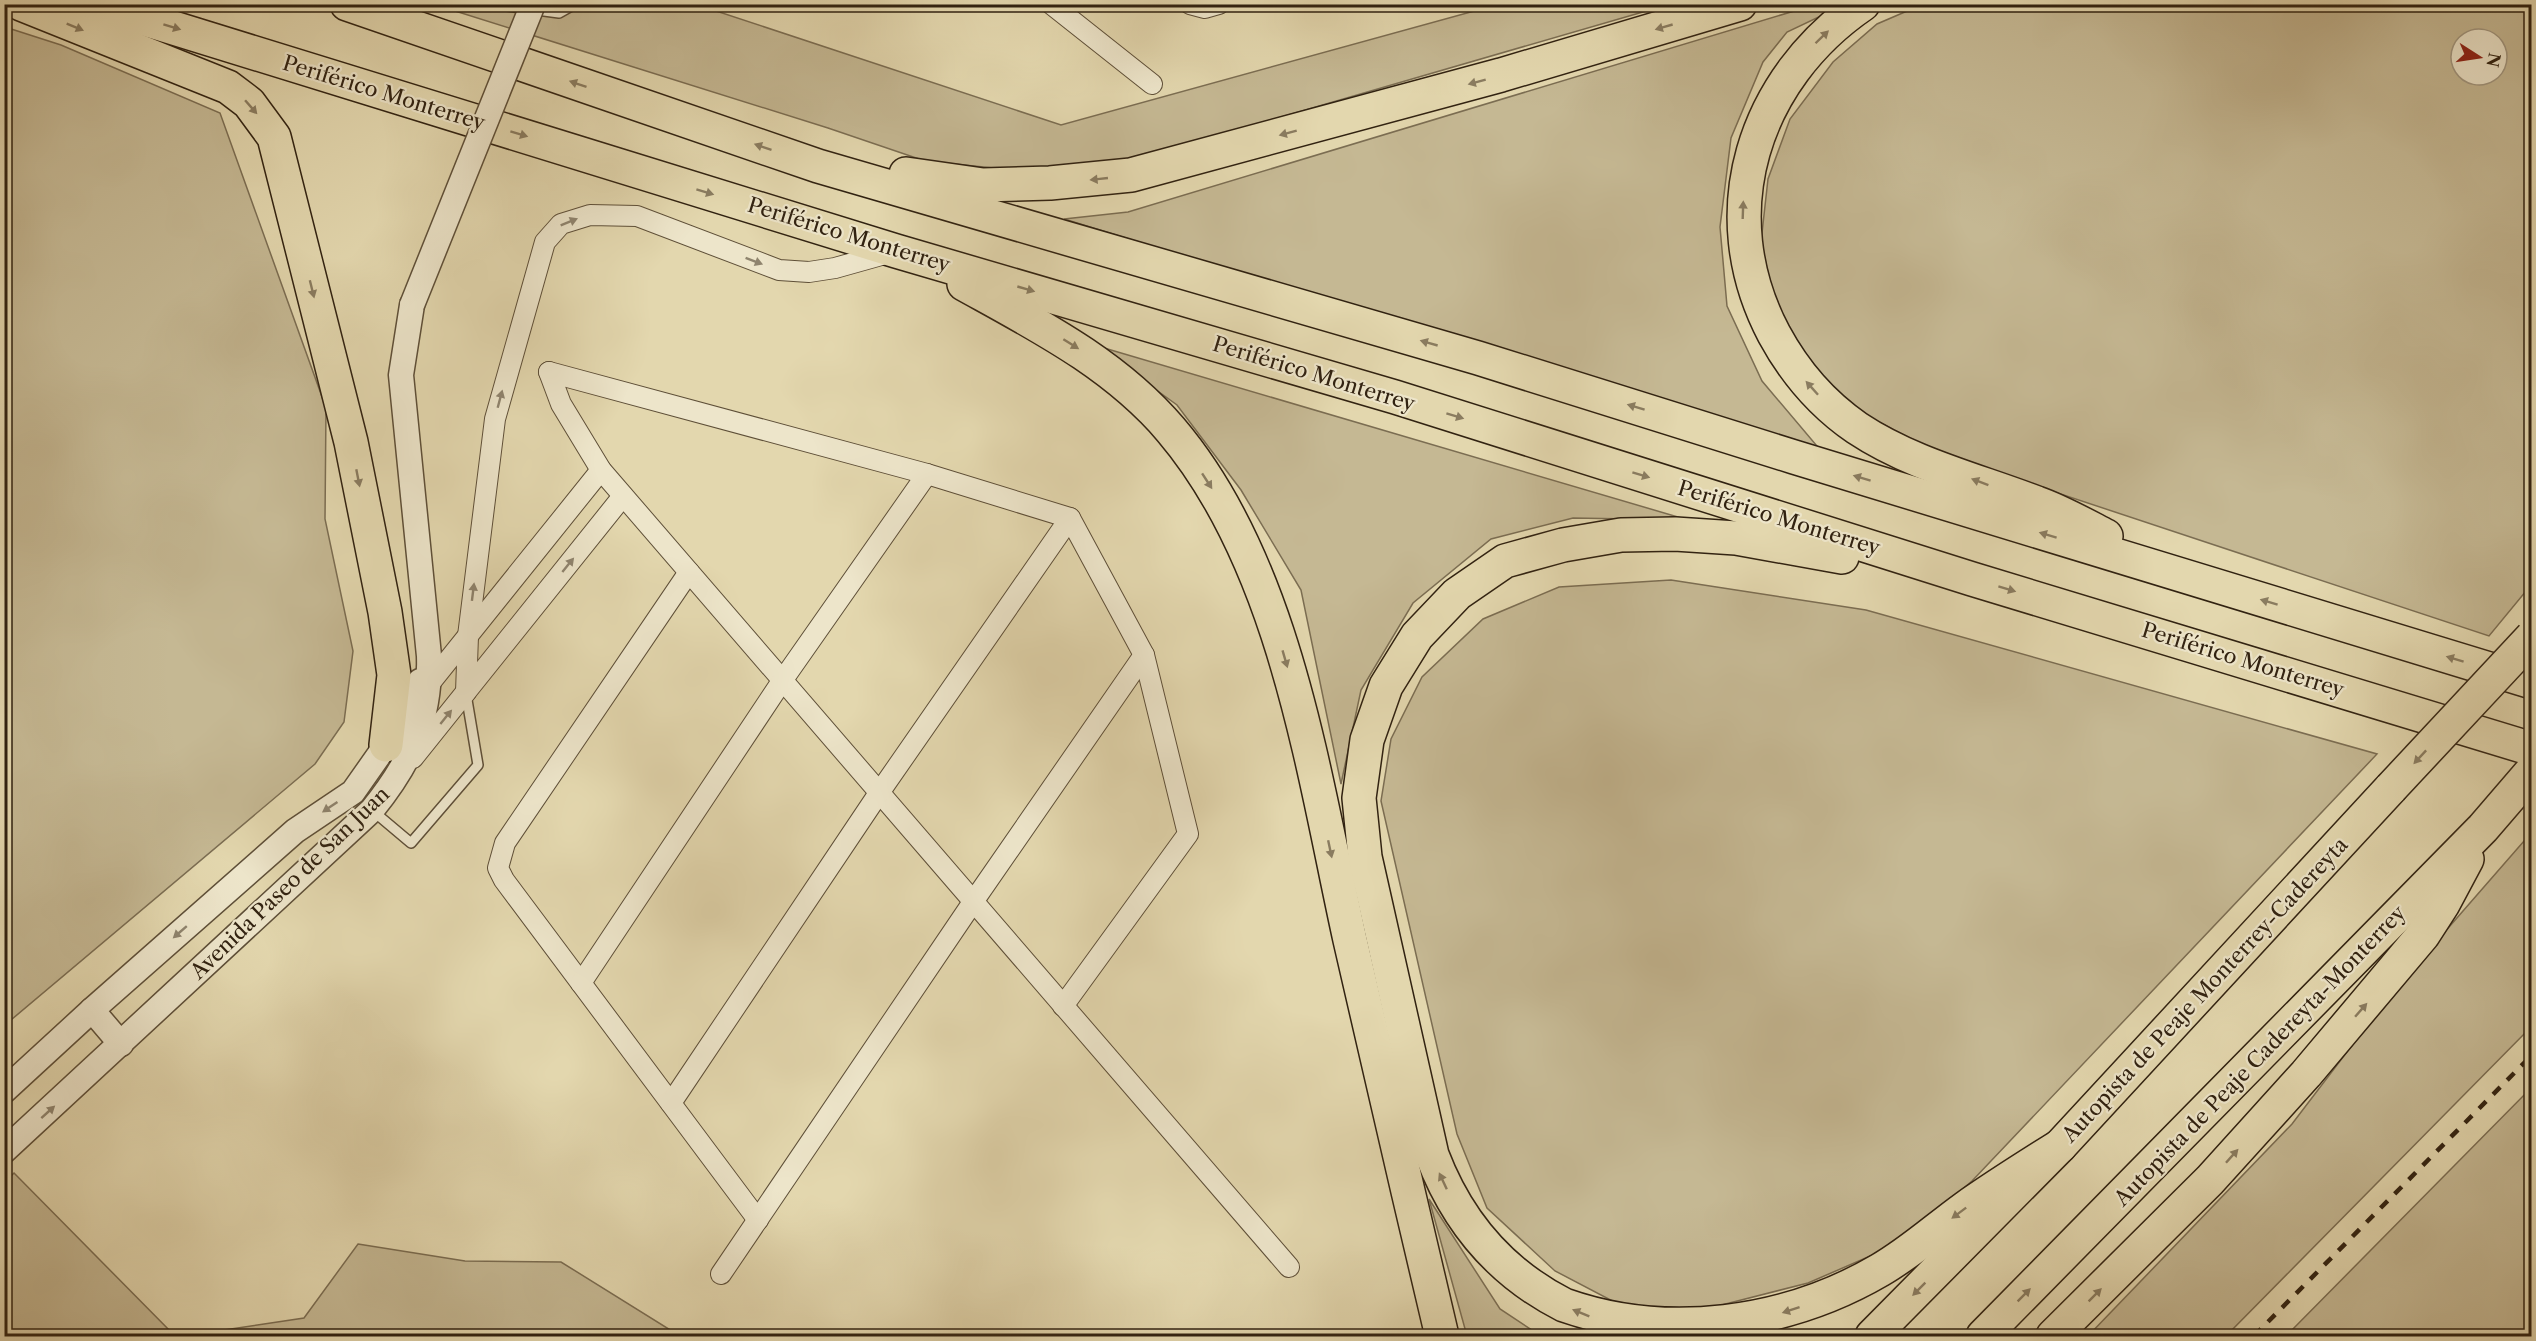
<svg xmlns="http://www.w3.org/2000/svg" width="2536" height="1341" viewBox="0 0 2536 1341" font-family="'Libre Caslon Text',serif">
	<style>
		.green { fill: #c5b893; stroke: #7b6d52; stroke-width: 1.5; fill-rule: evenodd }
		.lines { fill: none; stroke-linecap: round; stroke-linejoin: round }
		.service-casing { stroke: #5e4f38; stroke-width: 12 }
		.minor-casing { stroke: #5e4f38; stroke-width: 22 }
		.tertiary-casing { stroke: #5e4f38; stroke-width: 27 }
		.motorway-casing { stroke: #312211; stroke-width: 36 }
		.service { stroke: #ede5ca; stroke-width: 9 }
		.minor { stroke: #ede5ca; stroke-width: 20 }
		.tertiary { stroke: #ede5ca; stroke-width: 24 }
		.motorway { stroke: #e3d7ae; stroke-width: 33 }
		.rail { stroke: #312211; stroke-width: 4.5; stroke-dasharray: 10 10; stroke-linecap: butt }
		.tertiary-bridge-casing { stroke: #5e4f38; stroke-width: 27; stroke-linecap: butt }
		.motorway-bridge-casing { stroke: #312211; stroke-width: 36; stroke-linecap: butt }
		.tertiary-bridge { stroke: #ede5ca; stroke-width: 24 }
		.motorway-bridge { stroke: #e3d7ae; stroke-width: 33 }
		.oneway { fill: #8a7c60 }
		.oneway2 { fill: #8f846e }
		.labels { text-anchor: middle; stroke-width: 4.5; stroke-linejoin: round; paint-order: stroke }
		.street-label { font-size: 21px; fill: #312211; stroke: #ede5ca }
	</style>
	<rect width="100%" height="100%" fill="#e3d7ae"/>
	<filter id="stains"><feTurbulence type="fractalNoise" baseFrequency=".00333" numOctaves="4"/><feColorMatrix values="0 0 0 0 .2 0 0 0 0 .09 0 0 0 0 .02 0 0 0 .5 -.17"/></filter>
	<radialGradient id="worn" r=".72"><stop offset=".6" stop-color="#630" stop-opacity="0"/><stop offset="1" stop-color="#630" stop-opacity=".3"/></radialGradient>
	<!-- green -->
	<g class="green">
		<path d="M436,5H698L1061,125L1496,5H1667L1112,166L1023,171L925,161L828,128Z"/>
		<path d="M1814,5H1844L1787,32L1763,62L1731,138L1720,227L1727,306L1762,381L1822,452L1064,219L1128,212Z"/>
		<path d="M1921,5H2531V585L2489,636L1943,455L1861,413L1802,357L1775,303L1761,242L1768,179L1790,119L1833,62L1877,24ZM2461,39H2497V75H2461Z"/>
		<path d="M5,27L61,45L220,113L326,408L325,519L353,651L344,722L315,764L5,1025Z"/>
		<path d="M1094,345L1688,520L1573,518L1491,539L1413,603L1361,690L1341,784L1301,590L1241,490L1177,405Z"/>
		<path d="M1671,580L1866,610L2377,754L1972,1181L1898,1244L1808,1283L1706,1309L1620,1305L1555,1271L1487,1208L1457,1134L1381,801L1391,739L1422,677L1483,619L1559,587Z"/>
		<path d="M2531,833V1027L2226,1336H2088L2292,1124L2395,989Z"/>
		<path d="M2531,1088V1336H2286Z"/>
		<path d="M14,1173L175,1336H5V1182Z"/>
		<path d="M1429,1199L1500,1309L1541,1336H1467Z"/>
		<path d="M358,1244L465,1261L561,1262L680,1336H184L304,1318Z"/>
	</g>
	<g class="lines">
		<defs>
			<g id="service">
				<path d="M491,4L559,13L575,4"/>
				<path d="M373,811L411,843L478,765L466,694"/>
			</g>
			<g id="minor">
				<path d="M1051,4L1152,84"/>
				<path d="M1190,4L1205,8L1219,4"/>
				<path d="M549,372L561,404L601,470L1289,1267"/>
				<path d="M549,372L927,474L1070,518L1144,655L1188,834L1063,1006"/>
				<path d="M689,572L505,843L498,868L504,880L758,1220"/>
				<path d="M430,683L601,470"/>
				<path d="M466,692L468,636L495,419L545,242L561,224L590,215L637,216L779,270L809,272L835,268L892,252"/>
				<path d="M413,758L623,496"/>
				<path d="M581,983L782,681L927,474"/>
				<path d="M671,1103L879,793L1070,518"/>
				<path d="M721,1274L973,902L1144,655"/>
			</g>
			<g id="tertiary">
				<path d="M92,1010L121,1044"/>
				<path d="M4,1091L92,1010L295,831L353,792L405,718L420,681"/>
				<path d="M4,1151L372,810C411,762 431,719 429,656L401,375L412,305"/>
			</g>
			<g id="motorway">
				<path d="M21,4L228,87L249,103L274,137L351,442L385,612L394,675L386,745"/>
				<path d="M96,4L896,251L1395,397L1972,579L2532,749"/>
				<path d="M347,4L818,166L1478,358L1794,457L2532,682"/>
				<path d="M1863,4C1753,79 1710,213 1774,334C1794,371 1822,404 1857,428C1911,464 1977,480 2037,503C2060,511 2083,524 2106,536"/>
				<path d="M906,174L983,185L1050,183L1131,175L1501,75L1740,4"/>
				<path d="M964,284C1038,325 1115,364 1171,430C1285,564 1313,772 1350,940C1380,1073 1411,1204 1442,1336"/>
				<path d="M1842,557L1736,538L1675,534L1621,535L1563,545L1505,561L1457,594L1417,636L1386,686L1367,740L1359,798L1365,857L1432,1155C1457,1221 1501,1273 1564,1305C1666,1341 1786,1325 1880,1270C1911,1252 1936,1229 1965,1208C1996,1186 2028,1166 2060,1146"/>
				<path d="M1872,1336L2060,1146L2391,788"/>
				<path d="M1983,1336L2483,828L2532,771"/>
				<path d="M2053,1336L2210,1180L2306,1074L2423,935L2443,904L2467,859"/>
			</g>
		</defs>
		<!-- service casing -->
		<use href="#service" class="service-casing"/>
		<!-- minor casing -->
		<use href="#minor" class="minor-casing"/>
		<!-- tertiary casing -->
		<use href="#tertiary" class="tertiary-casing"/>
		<!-- motorway casing -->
		<use href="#motorway" class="motorway-casing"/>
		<!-- service -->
		<use href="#service" class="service"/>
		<!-- minor -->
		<use href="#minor" class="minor"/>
		<!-- tertiary -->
		<use href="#tertiary" class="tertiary"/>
		<!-- motorway -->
		<use href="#motorway" class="motorway"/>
		<!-- rail -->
		<path class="rail" d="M2254,1336L2532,1055"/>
		<defs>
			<path id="tertiary-bridge" d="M412,305L533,4"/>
			<path id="motorway-bridge" d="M2391,788L2532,637"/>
		</defs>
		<!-- tertiary-bridge casing -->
		<use href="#tertiary-bridge" class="tertiary-bridge-casing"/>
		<!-- motorway-bridge casing -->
		<use href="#motorway-bridge" class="motorway-bridge-casing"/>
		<!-- tertiary-bridge -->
		<use href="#tertiary-bridge" class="tertiary-bridge"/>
		<!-- motorway-bridge -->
		<use href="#motorway-bridge" class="motorway-bridge"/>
	</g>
	<!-- one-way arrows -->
	<defs><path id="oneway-solid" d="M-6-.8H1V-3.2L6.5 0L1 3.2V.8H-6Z" transform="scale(1.5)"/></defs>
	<g class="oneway">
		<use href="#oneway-solid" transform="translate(75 27) rotate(22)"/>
		<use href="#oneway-solid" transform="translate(172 27) rotate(17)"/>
		<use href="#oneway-solid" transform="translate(1664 27) rotate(164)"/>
		<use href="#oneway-solid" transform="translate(1822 37) rotate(-44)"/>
		<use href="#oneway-solid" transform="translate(1477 82) rotate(165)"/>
		<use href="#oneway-solid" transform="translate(578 84) rotate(-161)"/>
		<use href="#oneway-solid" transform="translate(251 107) rotate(49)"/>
		<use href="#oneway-solid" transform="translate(1288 133) rotate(165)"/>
		<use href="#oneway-solid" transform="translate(519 134) rotate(17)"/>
		<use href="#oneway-solid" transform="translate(763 147) rotate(-161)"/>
		<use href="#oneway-solid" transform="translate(1099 179) rotate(174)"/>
		<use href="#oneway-solid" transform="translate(705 192) rotate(17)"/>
		<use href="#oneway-solid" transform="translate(1743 210) rotate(-88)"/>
		<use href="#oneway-solid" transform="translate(312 289) rotate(76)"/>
		<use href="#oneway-solid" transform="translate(1026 289) rotate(16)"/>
		<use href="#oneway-solid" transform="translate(1429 343) rotate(-164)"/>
		<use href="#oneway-solid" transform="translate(1071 344) rotate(32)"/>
		<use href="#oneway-solid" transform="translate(1812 388) rotate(-132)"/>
		<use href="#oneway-solid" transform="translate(1636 407) rotate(-163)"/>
		<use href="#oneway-solid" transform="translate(1455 416) rotate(17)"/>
		<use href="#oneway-solid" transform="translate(1641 475) rotate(17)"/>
		<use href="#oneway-solid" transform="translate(358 478) rotate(79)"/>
		<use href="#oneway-solid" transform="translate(1862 478) rotate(-163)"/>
		<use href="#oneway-solid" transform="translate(1207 481) rotate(57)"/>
		<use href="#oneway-solid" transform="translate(1980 482) rotate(-159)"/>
		<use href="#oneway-solid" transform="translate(2048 535) rotate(-163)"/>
		<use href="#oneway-solid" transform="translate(2007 589) rotate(17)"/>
		<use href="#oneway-solid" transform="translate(2269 602) rotate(-163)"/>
		<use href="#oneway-solid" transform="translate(1285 659) rotate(74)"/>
		<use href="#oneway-solid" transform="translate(2455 659) rotate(-163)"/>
		<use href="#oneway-solid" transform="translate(2420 757) rotate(133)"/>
		<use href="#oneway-solid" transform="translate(1330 849) rotate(78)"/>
		<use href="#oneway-solid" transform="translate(2361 1010) rotate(-49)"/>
		<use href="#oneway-solid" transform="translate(2232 1156) rotate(-48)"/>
		<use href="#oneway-solid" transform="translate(1443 1181) rotate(-115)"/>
		<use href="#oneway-solid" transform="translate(1959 1213) rotate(143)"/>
		<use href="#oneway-solid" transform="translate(1919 1289) rotate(135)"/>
		<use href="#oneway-solid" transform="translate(2024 1295) rotate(-45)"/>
		<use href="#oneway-solid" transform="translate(2095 1295) rotate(-45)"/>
		<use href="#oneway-solid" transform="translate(1791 1310) rotate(162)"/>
		<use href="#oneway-solid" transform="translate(1581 1313) rotate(-158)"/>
	</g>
	<g class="oneway2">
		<use href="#oneway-solid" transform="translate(569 222) rotate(-22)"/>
		<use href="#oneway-solid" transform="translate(754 261) rotate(21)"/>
		<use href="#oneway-solid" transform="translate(500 399) rotate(-75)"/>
		<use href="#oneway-solid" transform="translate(568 565) rotate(-51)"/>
		<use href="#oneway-solid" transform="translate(473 592) rotate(-83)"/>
		<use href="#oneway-solid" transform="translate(446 717) rotate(-51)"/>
		<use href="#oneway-solid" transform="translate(330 807) rotate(146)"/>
		<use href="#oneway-solid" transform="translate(180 932) rotate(139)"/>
		<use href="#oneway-solid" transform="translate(48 1112) rotate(-42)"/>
	</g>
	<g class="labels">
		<!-- street labels -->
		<g class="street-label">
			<text transform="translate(384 93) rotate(17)" y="7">Periférico Monterrey</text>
			<text transform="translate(849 235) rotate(17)" y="7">Periférico Monterrey</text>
			<text transform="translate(1314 374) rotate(17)" y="7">Periférico Monterrey</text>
			<text transform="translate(1779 518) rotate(17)" y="7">Periférico Monterrey</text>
			<text transform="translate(2243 660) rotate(17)" y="7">Periférico Monterrey</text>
			<text transform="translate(290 883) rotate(-44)" y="7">Avenida Paseo de San Juan</text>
			<text transform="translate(2205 990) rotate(-47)" y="7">Autopista de Peaje Monterrey-Cadereyta</text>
			<text transform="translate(2260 1056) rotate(-46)" y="7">Autopista de Peaje Cadereyta-Monterrey</text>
		</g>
	</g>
	<!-- margin -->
	<rect width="2536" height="1341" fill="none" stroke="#e3d7ae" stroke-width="24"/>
	<rect x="6" y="6" width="2524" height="1329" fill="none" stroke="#312211" stroke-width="3"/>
	<rect x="12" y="12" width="2512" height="1317" fill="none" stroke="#312211" stroke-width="1.5"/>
	<!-- north arrow -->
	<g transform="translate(2479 57) rotate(102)"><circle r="28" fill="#ede5ca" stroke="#a29780" stroke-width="1.5"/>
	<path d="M0-4.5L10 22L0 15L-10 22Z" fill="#8f2418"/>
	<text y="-9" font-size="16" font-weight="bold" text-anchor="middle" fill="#312211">N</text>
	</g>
	<rect width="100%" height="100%" filter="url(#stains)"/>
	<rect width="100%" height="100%" fill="url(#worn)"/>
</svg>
